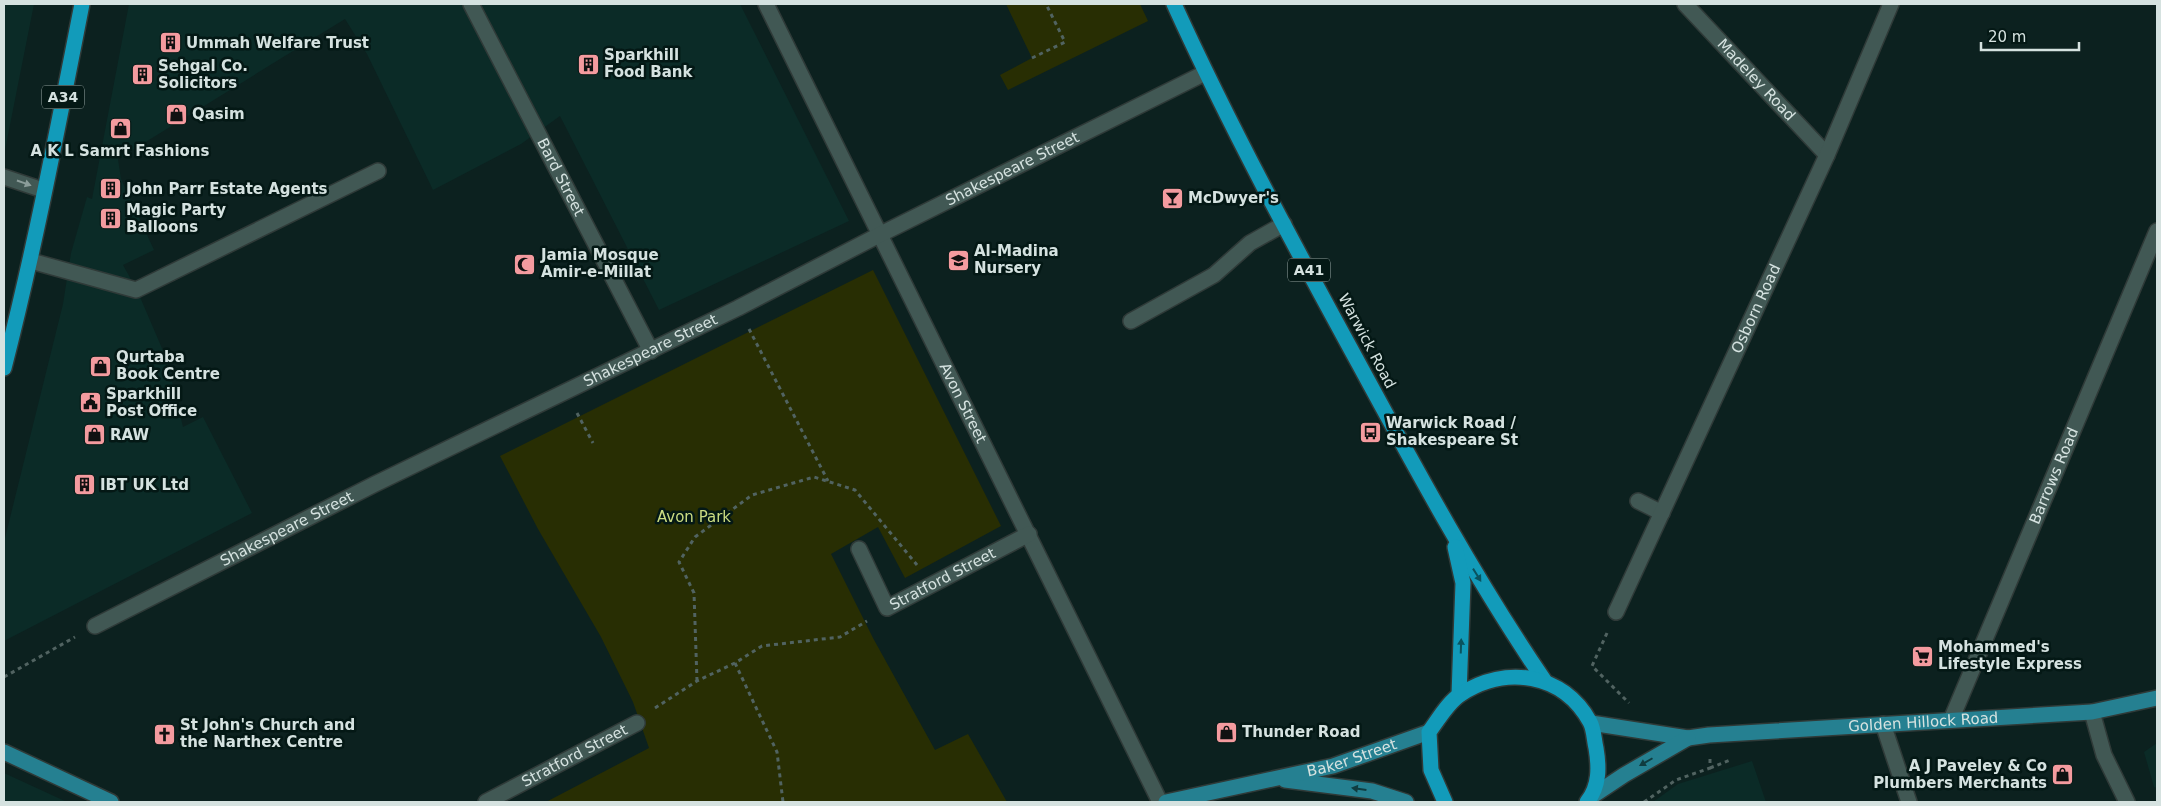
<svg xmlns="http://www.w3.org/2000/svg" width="2161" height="806" viewBox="0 0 2161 806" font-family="'DejaVu Sans',sans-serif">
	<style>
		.built { fill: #0b2b27 }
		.green { fill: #282e03 }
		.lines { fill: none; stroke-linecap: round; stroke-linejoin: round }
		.minor-casing { stroke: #2f3a38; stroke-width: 18 }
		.major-casing { stroke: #2f3a38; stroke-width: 18 }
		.highway-casing { stroke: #2f3a38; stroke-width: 18 }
		.path { stroke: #516361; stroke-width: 3; stroke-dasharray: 4 4; stroke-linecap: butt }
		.minor { stroke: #415854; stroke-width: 15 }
		.major { stroke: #258091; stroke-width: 15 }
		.highway { stroke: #129bba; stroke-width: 15 }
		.oneway { fill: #8b9d9a }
		.oneway2 { fill: #0a535f }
		.oneway3 { fill: #103c40 }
		.labels { text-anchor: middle; stroke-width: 5; stroke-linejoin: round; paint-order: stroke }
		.shield { fill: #041815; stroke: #96a5a3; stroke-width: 1 }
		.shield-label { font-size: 14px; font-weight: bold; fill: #d5e2e0 }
		.poi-label { font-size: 15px; font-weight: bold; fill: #d5e2e0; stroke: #041815; text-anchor: start }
		.street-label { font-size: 15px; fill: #d5e2e0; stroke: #041815 }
		.park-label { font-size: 15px; fill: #cbdc82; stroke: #041815 }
	</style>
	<rect width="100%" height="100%" fill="#0c211f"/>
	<!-- built -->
	<g class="built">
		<path d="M4,4H34L4,155Z"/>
		<path d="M129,4H740L849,221L659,310L560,116L521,144L433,190L367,54L345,19L118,159L121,179L154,250L123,265L137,290L167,360L183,427L203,417L252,513L4,641V542L63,304L71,253L87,197L92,199Z"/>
		<path d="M2157,743V788L2154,787L2144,752Z"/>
		<path d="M1752,761L1766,802H1653L1678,784Z"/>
		<path d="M4,773L67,802H4Z"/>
	</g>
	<!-- green -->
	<g class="green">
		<path d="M1006,4H1140L1148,21L1008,90L1000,75L1032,58Z"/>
		<path d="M873,270L1001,526L905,578L878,527L831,554L873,638L935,750L968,734L1007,802H546L649,748L633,702L601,637L538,529L500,456Z"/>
	</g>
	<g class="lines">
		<defs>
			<g id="minor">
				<path id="s1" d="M471,4L651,351"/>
				<path id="s2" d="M766,4L1160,802"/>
				<path id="s3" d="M1685,4L1827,155"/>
				<path d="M4,177L43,190"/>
				<path d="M31,261L136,290L378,171"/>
				<path d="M1131,321L1214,275L1250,243L1284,224"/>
				<path d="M1638,501L1662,513"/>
				<path id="s4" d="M859,549L887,608L1029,534"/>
				<path id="s5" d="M1616,612L1827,155L1891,4"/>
				<path id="s6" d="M95,626L375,484L738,308L881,234L1205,73"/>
				<path d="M2092,712L2104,755L2127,802"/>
				<path id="s7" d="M1951,720L2157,231"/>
				<path d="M1883,724L1909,802"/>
				<path id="s8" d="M486,802L637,723"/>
			</g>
			<g id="major">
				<path id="s9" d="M1591,723L1688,738L1709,735L2092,712L2157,698"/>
				<path d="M4,752L111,802"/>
				<path d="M1285,780L1372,791L1406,802"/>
				<path d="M1591,797L1624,775L1688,738"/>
				<path id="s10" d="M1166,802L1333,766L1429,732"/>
			</g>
			<g id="highway">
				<path d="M1174,4C1230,127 1295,247 1360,366C1418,473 1476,580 1544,680"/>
				<path d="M4,368C35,248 58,126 82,4"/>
				<path d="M1455,547L1463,583L1459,695"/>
				<path d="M1445,802L1431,770L1429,732C1438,720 1448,702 1461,694C1506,665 1563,673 1590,722C1594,729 1594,740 1596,748C1599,766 1600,786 1587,802"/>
			</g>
		</defs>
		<!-- minor casing -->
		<use href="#minor" class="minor-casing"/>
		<!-- major casing -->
		<use href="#major" class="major-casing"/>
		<!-- highway casing -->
		<use href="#highway" class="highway-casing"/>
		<!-- path -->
		<g class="path">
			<path d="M1032,58L1065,42L1046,4"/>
			<path d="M749,329L828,481"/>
			<path d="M577,413L593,443"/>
			<path d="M1607,633L1592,666L1629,703"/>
			<path d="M735,663L777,752L783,802"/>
			<path d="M4,677L75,637"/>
			<path d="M697,681L694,593L679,562L695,537L752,495L814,477L855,490L917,565"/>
			<path d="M655,708L697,681L735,663L762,646L840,637L867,621"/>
			<path d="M1710,768L1730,760"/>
			<path d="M1644,802L1676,780L1710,768V758"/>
		</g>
		<!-- minor -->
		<use href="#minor" class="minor"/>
		<!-- major -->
		<use href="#major" class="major"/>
		<!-- highway -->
		<use href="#highway" class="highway"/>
	</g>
	<!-- one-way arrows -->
	<defs><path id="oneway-solid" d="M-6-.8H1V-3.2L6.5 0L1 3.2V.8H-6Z" transform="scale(1.25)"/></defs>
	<use class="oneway" href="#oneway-solid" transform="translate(24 183) rotate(19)"/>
	<g class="oneway2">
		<use href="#oneway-solid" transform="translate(1477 575) rotate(58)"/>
		<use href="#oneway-solid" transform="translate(1461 646) rotate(-88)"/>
	</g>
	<g class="oneway3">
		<use href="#oneway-solid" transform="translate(1646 762) rotate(150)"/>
		<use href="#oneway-solid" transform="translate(1359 789) rotate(-172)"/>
	</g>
	<!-- icons -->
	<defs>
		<symbol id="building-square" viewBox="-11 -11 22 22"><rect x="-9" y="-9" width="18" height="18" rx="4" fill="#f49b9f" stroke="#041815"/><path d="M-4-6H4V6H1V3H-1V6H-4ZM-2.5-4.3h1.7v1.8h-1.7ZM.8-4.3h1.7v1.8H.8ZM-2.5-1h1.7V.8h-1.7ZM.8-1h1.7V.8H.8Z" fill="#111"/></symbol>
		<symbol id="shop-square" viewBox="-11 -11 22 22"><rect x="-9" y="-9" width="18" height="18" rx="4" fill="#f49b9f" stroke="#041815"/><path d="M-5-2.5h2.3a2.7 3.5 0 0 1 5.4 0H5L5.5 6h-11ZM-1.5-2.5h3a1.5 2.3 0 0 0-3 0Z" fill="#111"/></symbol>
		<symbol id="bar-square" viewBox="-11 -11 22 22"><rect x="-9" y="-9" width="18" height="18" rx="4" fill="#f49b9f" stroke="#041815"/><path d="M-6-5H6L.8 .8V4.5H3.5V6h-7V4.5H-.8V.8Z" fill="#111"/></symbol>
		<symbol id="school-square" viewBox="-11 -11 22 22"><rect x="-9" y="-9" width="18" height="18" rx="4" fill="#f49b9f" stroke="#041815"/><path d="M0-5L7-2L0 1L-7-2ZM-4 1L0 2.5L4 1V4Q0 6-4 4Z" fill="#111"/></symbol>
		<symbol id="mosque-square" viewBox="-11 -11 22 22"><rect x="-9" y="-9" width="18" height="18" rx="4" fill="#f49b9f" stroke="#041815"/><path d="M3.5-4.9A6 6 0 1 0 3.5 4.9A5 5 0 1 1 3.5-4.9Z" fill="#111"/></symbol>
		<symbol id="civic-square" viewBox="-11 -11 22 22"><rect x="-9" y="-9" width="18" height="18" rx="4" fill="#f49b9f" stroke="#041815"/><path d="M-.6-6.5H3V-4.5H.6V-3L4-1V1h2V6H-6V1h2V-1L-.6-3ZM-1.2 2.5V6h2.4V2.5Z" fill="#111"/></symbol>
		<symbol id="bus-square" viewBox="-11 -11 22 22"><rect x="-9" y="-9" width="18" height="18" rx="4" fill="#f49b9f" stroke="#041815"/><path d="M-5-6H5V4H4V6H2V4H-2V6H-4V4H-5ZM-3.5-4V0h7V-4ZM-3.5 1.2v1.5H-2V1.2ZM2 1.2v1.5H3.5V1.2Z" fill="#111"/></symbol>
		<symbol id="supermarket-square" viewBox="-11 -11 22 22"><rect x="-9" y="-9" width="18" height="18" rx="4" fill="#f49b9f" stroke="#041815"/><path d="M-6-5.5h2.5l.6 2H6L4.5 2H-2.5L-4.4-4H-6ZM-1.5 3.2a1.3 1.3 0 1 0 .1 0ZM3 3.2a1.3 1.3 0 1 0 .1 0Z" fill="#111"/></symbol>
		<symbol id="church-square" viewBox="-11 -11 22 22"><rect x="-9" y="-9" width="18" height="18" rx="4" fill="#f49b9f" stroke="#041815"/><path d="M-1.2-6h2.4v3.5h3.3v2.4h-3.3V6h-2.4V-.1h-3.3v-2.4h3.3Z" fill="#111"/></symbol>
	</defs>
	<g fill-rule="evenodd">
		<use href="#building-square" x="158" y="30" width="25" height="25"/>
		<use href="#building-square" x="576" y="52" width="25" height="25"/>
		<use href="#building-square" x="130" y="62" width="25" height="25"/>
		<use href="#shop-square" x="164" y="102" width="25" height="25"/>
		<use href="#shop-square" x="108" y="116" width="25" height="25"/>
		<use href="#building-square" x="98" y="176" width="25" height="25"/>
		<use href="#bar-square" x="1160" y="186" width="25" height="25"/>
		<use href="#building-square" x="98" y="206" width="25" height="25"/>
		<use href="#school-square" x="946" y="248" width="25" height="25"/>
		<use href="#mosque-square" x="512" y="252" width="25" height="25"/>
		<use href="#shop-square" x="88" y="354" width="25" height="25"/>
		<use href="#civic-square" x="78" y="390" width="25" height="25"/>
		<use href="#bus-square" x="1358" y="420" width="25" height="25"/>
		<use href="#shop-square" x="82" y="422" width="25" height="25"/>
		<use href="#building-square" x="72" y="472" width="25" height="25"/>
		<use href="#supermarket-square" x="1910" y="644" width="25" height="25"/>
		<use href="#shop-square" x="1214" y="720" width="25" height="25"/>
		<use href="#church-square" x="152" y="722" width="25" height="25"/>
		<use href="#shop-square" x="2050" y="762" width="25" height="25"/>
	</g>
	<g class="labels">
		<!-- shield labels -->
		<g class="shield">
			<rect x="42" y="85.5" width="42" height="23" rx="4"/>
			<rect x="1288" y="258.5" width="42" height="23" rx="4"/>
		</g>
		<g class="shield-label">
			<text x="63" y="102">A34</text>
			<text x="1309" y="275">A41</text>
		</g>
		<!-- poi labels -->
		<g class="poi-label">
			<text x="186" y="48">Ummah Welfare Trust</text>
			<text x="604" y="60">Sparkhill<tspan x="604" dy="17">Food Bank</tspan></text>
			<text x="158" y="71">Sehgal Co.<tspan x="158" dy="17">Solicitors</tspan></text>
			<text x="192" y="119">Qasim</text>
			<text x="120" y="156" text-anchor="middle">A K L Samrt Fashions</text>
			<text x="126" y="194">John Parr Estate Agents</text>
			<text x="1188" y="203">McDwyer's</text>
			<text x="126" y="215">Magic Party<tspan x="126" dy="17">Balloons</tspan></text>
			<text x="974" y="256">Al-Madina<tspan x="974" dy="17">Nursery</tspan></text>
			<text x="541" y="260">Jamia Mosque<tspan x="541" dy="17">Amir-e-Millat</tspan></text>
			<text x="116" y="362">Qurtaba<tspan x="116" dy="17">Book Centre</tspan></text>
			<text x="106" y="399">Sparkhill<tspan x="106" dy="17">Post Office</tspan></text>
			<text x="1386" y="428">Warwick Road /<tspan x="1386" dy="17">Shakespeare St</tspan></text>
			<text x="110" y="440">RAW</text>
			<text x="100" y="490">IBT UK Ltd</text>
			<text x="1938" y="652">Mohammed's<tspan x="1938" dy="17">Lifestyle Express</tspan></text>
			<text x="180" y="730">St John's Church and<tspan x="180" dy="17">the Narthex Centre</tspan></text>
			<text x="1242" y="737">Thunder Road</text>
			<text x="2047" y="771" text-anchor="end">A J Paveley &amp; Co<tspan x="2047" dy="17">Plumbers Merchants</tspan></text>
		</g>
		<!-- street labels -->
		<g class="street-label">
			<text dy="5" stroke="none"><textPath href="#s3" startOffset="104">Madeley Road</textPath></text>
			<text dy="5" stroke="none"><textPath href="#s6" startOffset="1025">Shakespeare Street</textPath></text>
			<text dy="5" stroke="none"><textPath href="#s1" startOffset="195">Bard Street</textPath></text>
			<text dy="5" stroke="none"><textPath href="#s5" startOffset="334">Osborn Road</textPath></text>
			<text transform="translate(1367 341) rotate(62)" y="5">Warwick Road</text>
			<text dy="5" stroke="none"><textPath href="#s6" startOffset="620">Shakespeare Street</textPath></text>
			<text dy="5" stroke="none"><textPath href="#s2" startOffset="445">Avon Street</textPath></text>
			<text dy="5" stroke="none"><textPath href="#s7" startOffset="265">Barrows Road</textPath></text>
			<text dy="5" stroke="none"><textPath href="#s6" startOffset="215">Shakespeare Street</textPath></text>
			<text dy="5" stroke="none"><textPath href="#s4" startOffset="128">Stratford Street</textPath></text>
			<text dy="5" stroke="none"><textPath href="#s9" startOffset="334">Golden Hillock Road</textPath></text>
			<text dy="5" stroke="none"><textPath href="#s8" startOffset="100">Stratford Street</textPath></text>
			<text dy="5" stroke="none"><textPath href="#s10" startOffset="191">Baker Street</textPath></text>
		</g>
		<!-- park labels -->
		<g class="park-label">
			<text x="694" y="522">Avon Park</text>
		</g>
	</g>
	<!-- border -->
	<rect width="2161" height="806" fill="none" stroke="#d5e2e0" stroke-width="10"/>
	<!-- scale -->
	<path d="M1981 42v8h98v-8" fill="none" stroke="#d5e2e0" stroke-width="2.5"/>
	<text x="1988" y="42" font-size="15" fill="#d5e2e0" stroke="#041815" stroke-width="4" paint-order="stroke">20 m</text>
</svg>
